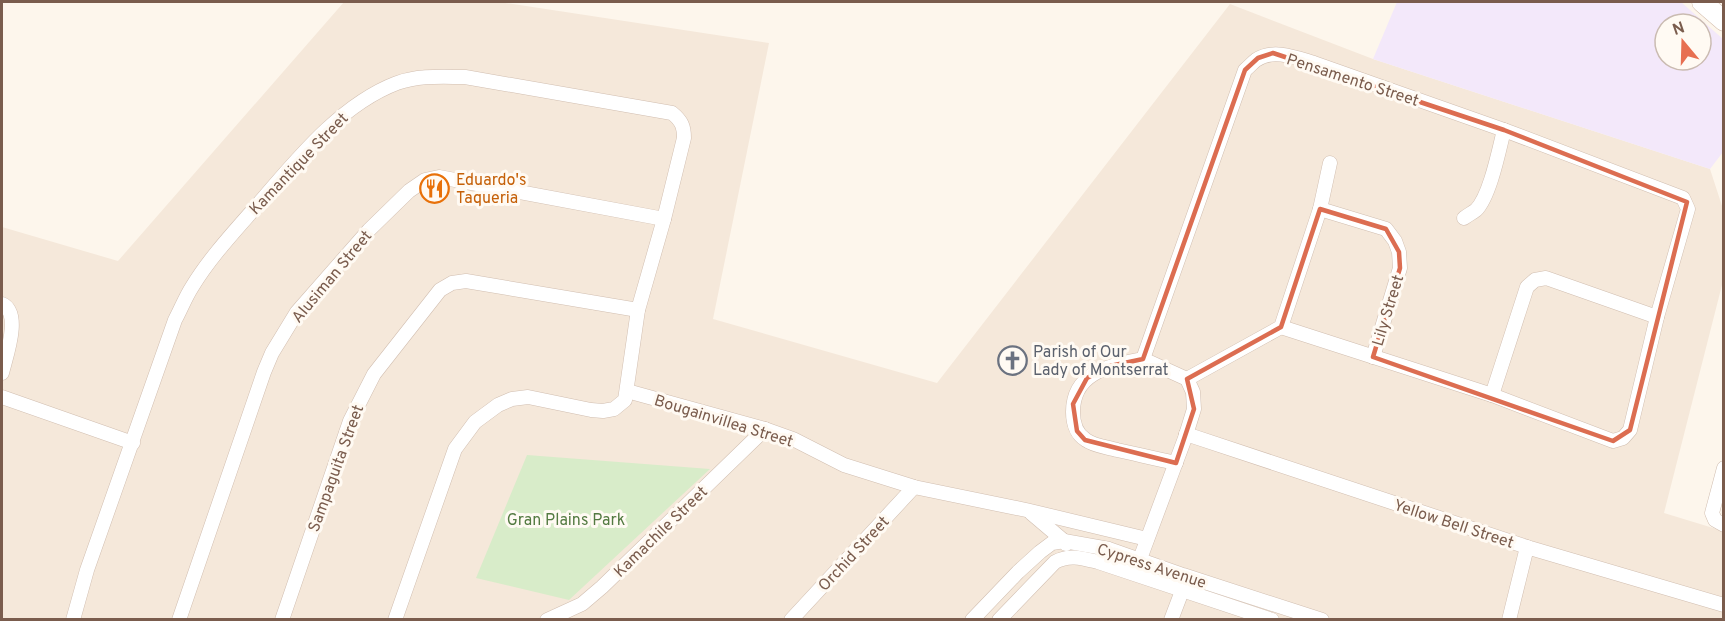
<svg xmlns="http://www.w3.org/2000/svg" width="1725" height="621" viewBox="0 0 1725 621" font-family="Overpass,sans-serif">
	<style>
		.residential { fill: #f5e8da }
		.education { fill: #f3e8fa; fill-rule: evenodd }
		.green { fill: #d8ecc9 }
		.lines { fill: none; stroke-linecap: round; stroke-linejoin: round }
		.street-casing { stroke: #d1beb0; stroke-width: 15 }
		.secondary-casing { stroke: #d6c0b0; stroke-width: 21 }
		.street { stroke: #fff; stroke-width: 14 }
		.secondary { stroke: #fff; stroke-width: 20 }
		.marked { fill: none; stroke: #dc6d51; stroke-width: 4.5; stroke-linejoin: round }
		.labels { text-anchor: middle; stroke-width: 6; stroke-linejoin: round; paint-order: stroke }
		.street-label { font-size: 16px; fill: #7a5c4d; stroke: #fffaf3 }
		.food-label { font-size: 16px; fill: #c56008; stroke: #fffaf3; text-anchor: start }
		.worship-label { font-size: 16px; fill: #5b616d; stroke: #fffaf3; text-anchor: start }
		.park-label { font-size: 16px; fill: #537a41; stroke: #fffaf3 }
	</style>
	<rect width="100%" height="100%" fill="#fdf6ec"/>
	<!-- residential -->
	<path class="residential" d="M344,2H499L769,43L713,319L937,383L1230,4L1373,59L1710,169L1723,209V281L1664,513L1723,531V619H2V227L118,261Z"/>
	<!-- education -->
	<path class="education" d="M1397,2H1681L1723,39V152L1710,169L1373,59ZM1665,24H1701V60H1665Z"/>
	<!-- green -->
	<path class="green" d="M527,455L710,469L569,600L476,578Z"/>
	<g class="lines">
		<defs>
			<g id="street">
				<path d="M1320,209L1386,229L1395,241L1399,252L1400,268L1373,357"/>
				<path d="M1464,218C1468,215 1472,213 1476,210C1490,196 1499,150 1504,130"/>
				<path d="M2,304C22,313 6,356 2,373"/>
				<path d="M1187,379L1281,327L1320,209L1330,163"/>
				<path d="M627,391L765,429L793,439L844,465L914,487L1026,510L1147,539"/>
				<path d="M1492,395L1527,287L1535,280L1546,278L1657,317"/>
				<path d="M2,397L133,443"/>
				<path d="M1186,434L1530,548L1724,605"/>
				<path d="M1176,463C1156,459 1136,454 1117,450C1107,447 1094,446 1086,440C1076,434 1073,422 1073,412C1073,371 1111,366 1143,359L1245,70C1249,67 1252,63 1256,60C1273,48 1297,58 1314,63L1504,130L1683,198L1688,209L1657,317L1630,430L1623,438L1613,441L1492,395L1281,327"/>
				<path d="M1724,468L1712,513L1715,520L1724,525"/>
				<path d="M1031,513L1064,541L1066,544"/>
				<path d="M1137,567L1185,438L1194,409L1193,392L1187,379L1143,359"/>
				<path d="M73,620L87,570L175,320C181,309 185,298 192,287C209,259 232,234 254,209C294,163 339,105 397,83C420,75 442,77 465,77L672,113C682,121 684,127 684,138L664,219L638,310L625,400L614,409L603,411L591,410L528,397L512,399L498,405L475,422L455,449L395,620"/>
				<path d="M179,620L264,372L272,353L297,312L369,230L409,191L425,180L439,177L664,219"/>
				<path d="M282,620L350,421L374,374L440,290L452,283L466,281L638,310"/>
				<path d="M547,620L582,604L602,587L765,429"/>
				<path d="M791,620L914,487"/>
				<path d="M972,620L1018,572L1040,552L1052,543L1064,541L1109,549L1183,575L1322,620"/>
				<path d="M999,620L1055,562C1069,554 1082,558 1098,562L1272,620"/>
				<path d="M1171,620L1182,591L1183,582"/>
				<path d="M1509,620L1527,547"/>
			</g>
			<path id="secondary" d="M1702,2L1724,21"/>
		</defs>
		<!-- street casing -->
		<use href="#street" class="street-casing"/>
		<!-- secondary casing -->
		<use href="#secondary" class="secondary-casing"/>
		<!-- street -->
		<use href="#street" class="street"/>
		<!-- secondary -->
		<use href="#secondary" class="secondary"/>
	</g>
	<!-- marked area -->
	<path class="marked" d="M1273,53L1504,130L1687,202L1630,430L1613,441L1373,357L1400,268L1399,252L1386,229L1320,209L1281,327L1187,379L1194,409L1176,463L1085,440L1077,431L1073,404L1087,378L1110,366L1143,359L1245,70L1258,58Z"/>
	<!-- icons -->
	<defs>
		<symbol id="restaurant-ring" viewBox="-11 -11 22 22"><circle r="9.5" fill="#fffaf3" stroke="#e8710a" stroke-width="1.5"/><path d="M-5-6h1v4h1v-4h1v4h1v-4h1v5L-1.5 .5V6h-2V.5L-5-1ZM5-6V6H3V1.5H1.5Q1.5-4 5-6Z" fill="#e8710a"/></symbol>
		<symbol id="church-ring" viewBox="-11 -11 22 22"><circle r="9.5" fill="#fffaf3" stroke="#6b7280" stroke-width="1.5"/><path d="M-1.2-6h2.4v3.5h3.3v2.4h-3.3V6h-2.4V-.1h-3.3v-2.4h3.3Z" fill="#6b7280"/></symbol>
	</defs>
	<g fill-rule="evenodd">
		<use href="#restaurant-ring" x="418" y="172" width="33" height="33"/>
		<use href="#church-ring" x="996" y="344" width="33" height="33"/>
	</g>
	<g class="labels">
		<!-- street labels -->
		<g class="street-label">
			<text transform="translate(1353 79) rotate(18)" y="6">Pensamento Street</text>
			<text transform="translate(298 163) rotate(-46)" y="6">Kamantique Street</text>
			<text transform="translate(331 276) rotate(-50)" y="6">Alusiman Street</text>
			<text transform="translate(1387 310) rotate(-73)" y="6">Lily Street</text>
			<text transform="translate(724 420) rotate(17)" y="6">Bougainvillea Street</text>
			<text transform="translate(335 468) rotate(-70)" y="6">Sampaguita Street</text>
			<text transform="translate(1454 523) rotate(18)" y="6">Yellow Bell Street</text>
			<text transform="translate(660 531) rotate(-44)" y="6">Kamachile Street</text>
			<text transform="translate(853 553) rotate(-47)" y="6">Orchid Street</text>
			<text transform="translate(1152 565) rotate(18)" y="6">Cypress Avenue</text>
		</g>
		<!-- food labels -->
		<g class="food-label">
			<text x="456" y="185">Eduardo's<tspan x="456" dy="18">Taqueria</tspan></text>
		</g>
		<!-- worship labels -->
		<g class="worship-label">
			<text x="1033" y="357">Parish of Our<tspan x="1033" dy="18">Lady of Montserrat</tspan></text>
		</g>
		<!-- park labels -->
		<g class="park-label">
			<text x="566" y="525">Gran Plains Park</text>
		</g>
	</g>
	<!-- border -->
	<rect width="1725" height="621" fill="none" stroke="#7a5c4d" stroke-width="6"/>
	<!-- north arrow -->
	<g transform="translate(1683 42) rotate(341)"><circle r="28" fill="#fffaf3" stroke="#cabbb1" stroke-width="1.5"/>
	<path d="M0-4.5L10 22L0 15L-10 22Z" fill="#e76f51"/>
	<text y="-9" font-size="16" font-weight="bold" text-anchor="middle" fill="#7a5c4d">N</text>
	</g>
</svg>
